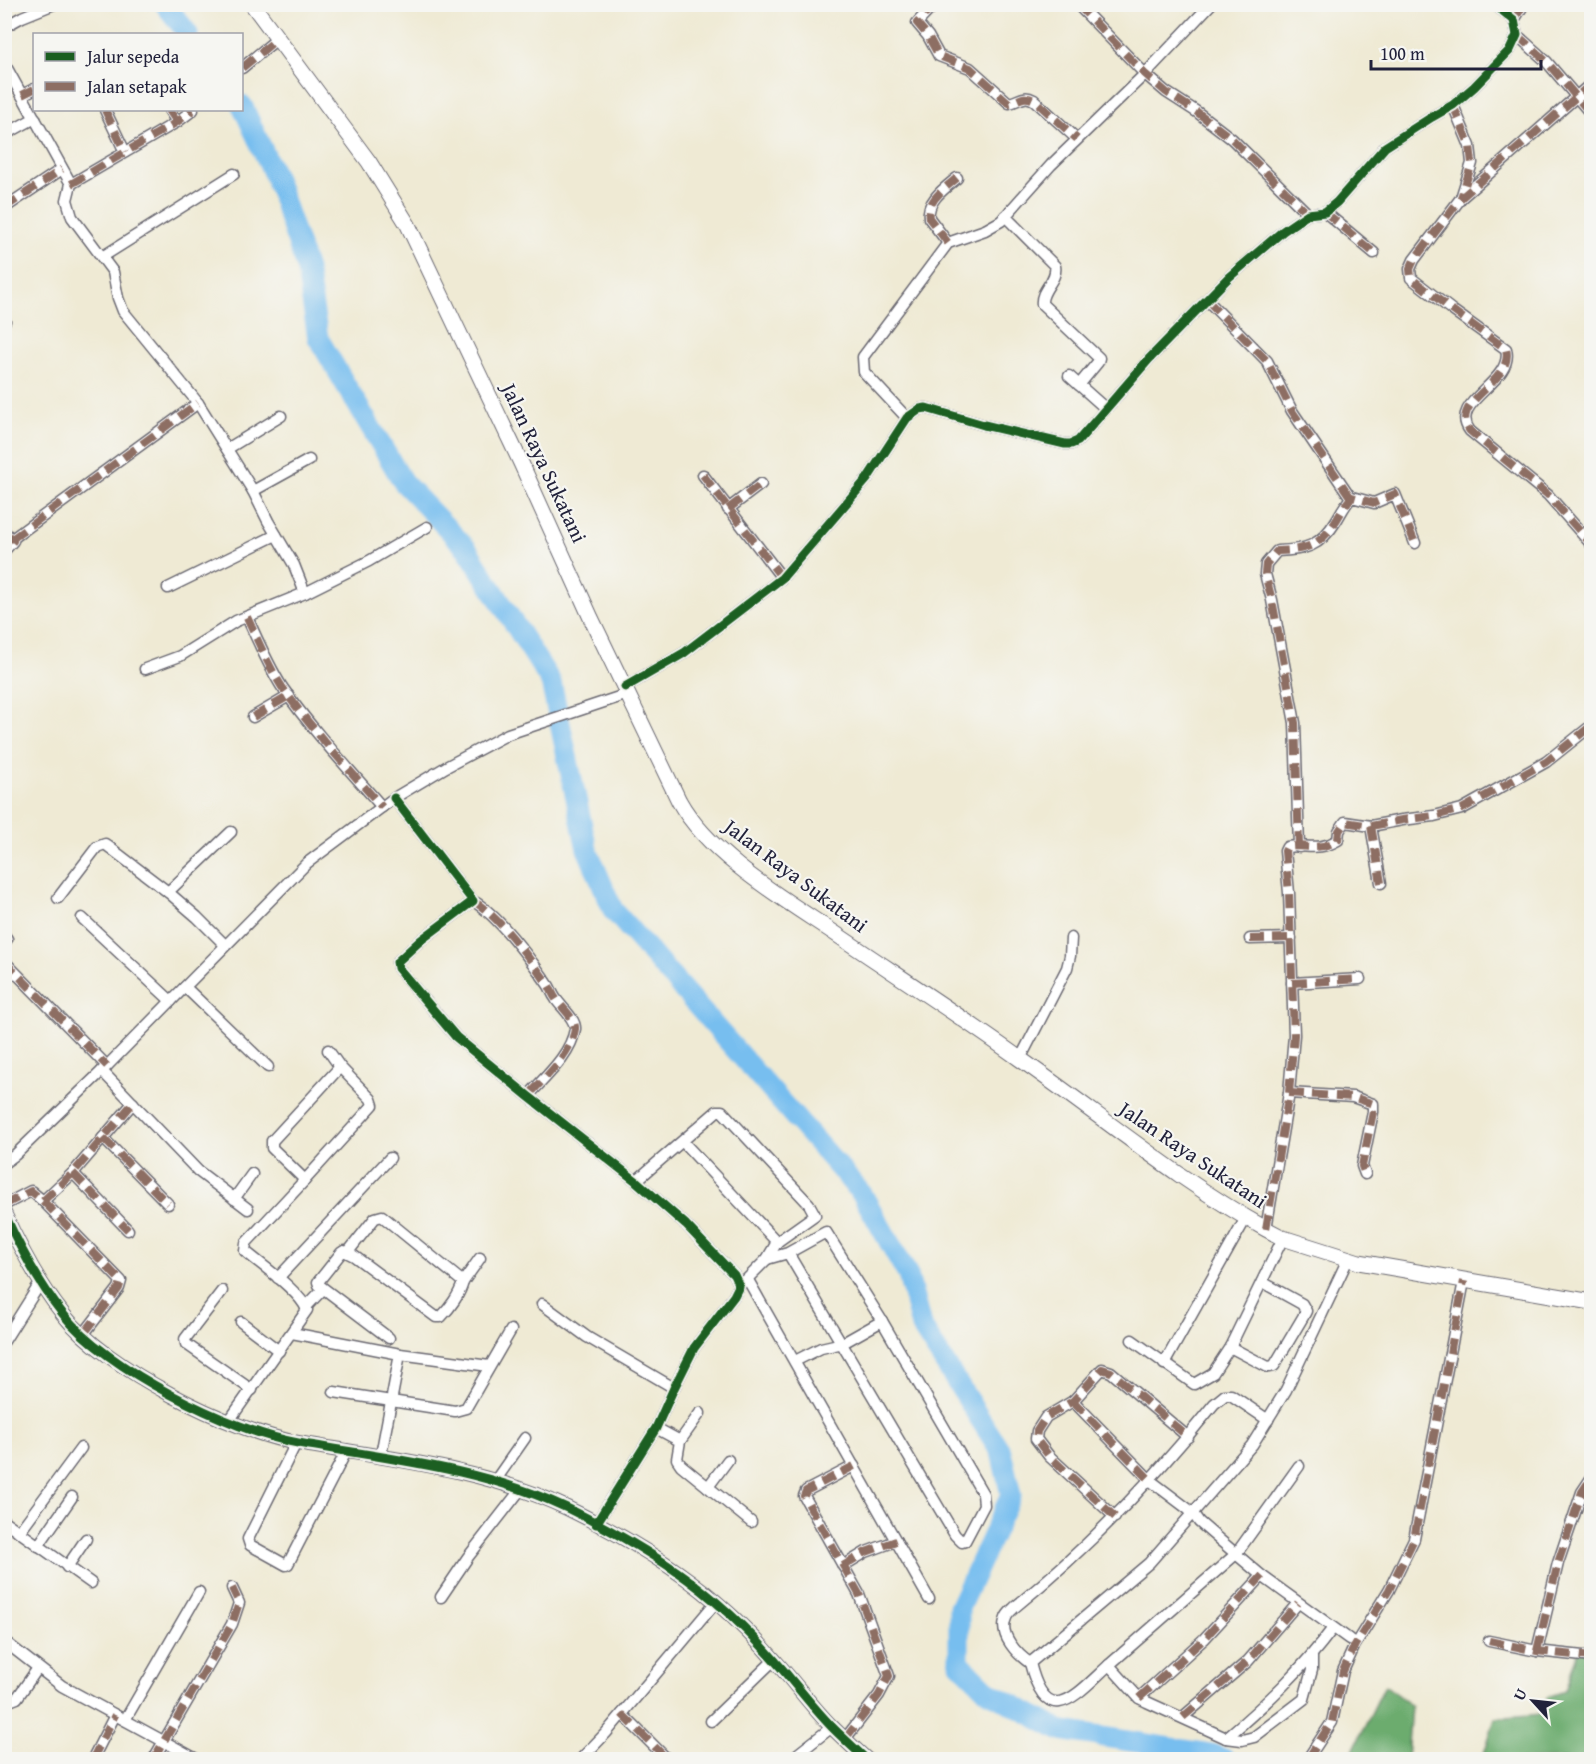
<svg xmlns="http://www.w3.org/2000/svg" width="1596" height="1764" viewBox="0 0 1596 1764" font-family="'Gentium Book Plus',serif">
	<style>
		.forest { fill: #6cac6e; stroke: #476754; stroke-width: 1.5 }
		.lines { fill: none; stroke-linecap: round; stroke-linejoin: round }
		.river { stroke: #77beef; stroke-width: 21 }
		.minor-casing { stroke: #6a6871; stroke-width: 13 }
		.tertiary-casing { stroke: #6a6871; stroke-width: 16 }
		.secondary-casing { stroke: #6a6871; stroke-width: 17 }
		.minor { stroke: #fff; stroke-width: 10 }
		.tertiary { stroke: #fff; stroke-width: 14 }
		.secondary { stroke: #fff; stroke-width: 15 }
		.quiet { stroke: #8d6e63; stroke-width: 8; stroke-dasharray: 15 8; stroke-linecap: butt }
		.cycleway-casing { stroke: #f6f6f2; stroke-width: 13 }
		.cycleway { stroke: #1b5e20; stroke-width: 9 }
		.labels { text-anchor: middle; stroke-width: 4.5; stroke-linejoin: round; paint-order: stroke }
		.street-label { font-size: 21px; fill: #22223b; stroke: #f6f6f2 }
	</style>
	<rect width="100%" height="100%" fill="#f6f6f2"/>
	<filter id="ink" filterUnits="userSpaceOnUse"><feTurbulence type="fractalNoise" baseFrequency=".0167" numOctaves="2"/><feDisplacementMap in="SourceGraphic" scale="12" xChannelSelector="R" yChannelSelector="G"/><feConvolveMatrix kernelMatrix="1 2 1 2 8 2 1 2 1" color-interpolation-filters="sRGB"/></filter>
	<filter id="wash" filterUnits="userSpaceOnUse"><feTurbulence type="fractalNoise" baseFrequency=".008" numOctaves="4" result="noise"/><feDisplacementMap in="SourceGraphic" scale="24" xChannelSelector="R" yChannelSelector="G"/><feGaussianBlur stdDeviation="1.35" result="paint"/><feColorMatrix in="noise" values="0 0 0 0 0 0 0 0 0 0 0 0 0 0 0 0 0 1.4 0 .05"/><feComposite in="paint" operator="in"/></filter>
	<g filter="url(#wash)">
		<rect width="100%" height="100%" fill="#efead4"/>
		<!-- forest -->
		<g class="forest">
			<path d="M1578,1650L1591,1652V1759L1482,1760L1495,1718L1541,1714L1547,1697L1565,1691Z"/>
			<path d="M1385,1685L1411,1706L1407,1759H1349Z"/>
		</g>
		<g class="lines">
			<!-- river -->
			<g class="river">
				<path d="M165,4L188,34"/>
				<path d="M242,105L276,179L307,270L318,338L403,482L467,549L551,682L587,849L613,910L862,1194L908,1275L921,1326L1001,1452L1011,1495L959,1608V1662L988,1691L1059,1730L1211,1754L1226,1760"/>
			</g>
		</g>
	</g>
	<g filter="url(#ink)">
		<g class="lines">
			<defs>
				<g id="minor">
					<path d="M935,4L917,23L928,36L939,56L970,68L1009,103C1020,101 1023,94 1034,100L1077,139"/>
					<path d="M1077,4L1145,74L1166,92L1197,112L1232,139L1308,214"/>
					<path d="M1514,20L1524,4"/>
					<path d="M4,27L22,17L54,4"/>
					<path d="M1517,35L1546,61L1592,115"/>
					<path d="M4,63L71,184L67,200L72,217L113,272L118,298L123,311L198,403L253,491L268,521L294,565L305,593L236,621L180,656L145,669"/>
					<path d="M242,68L277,39"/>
					<path d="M1592,83L1461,198L1414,260L1410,269L1411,278L1452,310L1506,349C1515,383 1447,401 1470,431L1548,495L1592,545"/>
					<path d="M22,95L34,89"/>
					<path d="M1453,105L1470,146L1472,163L1461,198"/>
					<path d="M105,110L125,152"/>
					<path d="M169,110L177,122"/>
					<path d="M4,135L35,118"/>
					<path d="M71,184L177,122L193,110"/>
					<path d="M4,208L62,169"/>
					<path d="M1325,212L1374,253"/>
					<path d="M1005,216L1055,266C1058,280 1040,290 1042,304L1099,358L1098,362L1079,385"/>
					<path d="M948,243L929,218C926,201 945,188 957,178"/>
					<path d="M102,257L234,174"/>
					<path d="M1207,300L1267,361L1292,411L1351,498"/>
					<path d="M4,321H5"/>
					<path d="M1069,376L1105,408"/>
					<path d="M907,418L864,372L863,357L948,243L985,230L1001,221L1051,165L1145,74L1211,4"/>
					<path d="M227,449L281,416"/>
					<path d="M703,475L782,578"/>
					<path d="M253,491L309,460"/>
					<path d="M728,509L761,484"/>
					<path d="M4,531L13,541L4,551"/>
					<path d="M12,539L198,403"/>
					<path d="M168,588L276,535"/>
					<path d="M305,593L369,561L427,527"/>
					<path d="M247,617C258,641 268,665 282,687C312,730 348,768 382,807"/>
					<path d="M625,687L684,653L782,578L867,479L907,418L920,409L926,408L984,425L1065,444H1071L1078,441L1149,359L1229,277L1283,231L1308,214L1325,212L1337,202L1385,147L1432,117L1453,105L1474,87L1510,50L1517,35L1514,20L1494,4"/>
					<path d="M253,717L289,696"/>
					<path d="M394,798L473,901L421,940L397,962L398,968L456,1037L528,1096L636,1181L686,1225L734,1275L739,1286L734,1296L694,1348L674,1388L656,1428L596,1524"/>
					<path d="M1371,826L1381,883"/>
					<path d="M1299,847L1295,723L1272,600L1265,574L1266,564L1277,551C1305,550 1320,547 1336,521C1341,513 1345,504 1352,497L1374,503L1395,494L1415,543"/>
					<path d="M168,892L231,832"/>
					<path d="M58,898L97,847L105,844L168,892L197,917L225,945"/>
					<path d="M473,901C497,914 531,960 547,983C551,988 552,994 556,999C561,1007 576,1019 575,1029C571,1055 544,1078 528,1096"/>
					<path d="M82,918L171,1001"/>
					<path d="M4,935L7,939L4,943"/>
					<path d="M1250,939L1291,938"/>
					<path d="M4,961L107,1066"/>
					<path d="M1292,983L1360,979"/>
					<path d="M185,987L268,1067"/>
					<path d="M1020,1059L1067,968L1070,956L1071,938"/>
					<path d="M102,1071L198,1171L248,1209"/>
					<path d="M1289,1093L1353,1097L1373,1104V1112L1362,1166L1365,1174"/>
					<path d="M103,1138L168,1204"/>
					<path d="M683,1142L777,1242"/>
					<path d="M4,1163L15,1155L102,1071L307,863L394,798L446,767L508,734L628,694"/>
					<path d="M73,1173L128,1230"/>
					<path d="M305,1180L373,1105L371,1099L340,1067L328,1050"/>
					<path d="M636,1181L717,1111H722L809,1204L815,1215L777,1242L767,1259L744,1282"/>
					<path d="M234,1199L252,1174"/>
					<path d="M43,1201L121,1281L119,1288L83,1335"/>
					<path d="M4,1205L31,1191L43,1201L73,1173L133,1103"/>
					<path d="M1266,1229L1289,1093L1294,1035L1289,893L1285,851L1287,847C1306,844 1318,852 1338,840L1339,831L1345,822L1371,826L1402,820L1434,816L1462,809L1546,762L1591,726"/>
					<path d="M348,1252L375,1218L382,1216L463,1282C460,1294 450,1308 441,1317H436L354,1256L344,1251L341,1253L318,1282L319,1285L389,1338"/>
					<path d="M767,1259L788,1253L955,1535L962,1542L965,1541L984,1505L983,1494L882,1321L826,1232L788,1253"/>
					<path d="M278,1278L390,1158"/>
					<path d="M748,1280L929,1599"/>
					<path d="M463,1282L480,1258"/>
					<path d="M222,1291L185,1339L186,1344L252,1390"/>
					<path d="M542,1304L587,1337L674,1388"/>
					<path d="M306,1307L323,1289"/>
					<path d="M241,1322L279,1351"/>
					<path d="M292,1333L400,1354L489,1366"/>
					<path d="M1132,1340L1194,1384L1213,1373L1230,1347L1283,1238"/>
					<path d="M4,1341L41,1282"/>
					<path d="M1230,1347L1268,1367L1274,1366L1303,1317L1306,1311L1302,1304L1262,1282"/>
					<path d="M795,1361L821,1348L843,1343L882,1321"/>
					<path d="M1164,1364L1246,1218"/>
					<path d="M334,1392L455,1411L466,1408L511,1330"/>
					<path d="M1073,1401L1151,1481L1192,1512L1199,1522L1236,1554L1262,1576L1349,1639"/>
					<path d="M229,1421L307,1310C300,1291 261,1265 245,1251L246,1243L305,1180L272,1148V1141L340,1067"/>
					<path d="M656,1428L680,1441L677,1459L681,1465L751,1522"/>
					<path d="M680,1441L700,1413"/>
					<path d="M296,1443L248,1539L250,1545L286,1565L288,1564L347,1450"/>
					<path d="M381,1455L400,1354"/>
					<path d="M1299,1466L1236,1554L1109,1665L1139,1698L1147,1702L1226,1738L1242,1740L1254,1737L1304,1699L1312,1670V1657"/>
					<path d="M495,1481L525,1438"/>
					<path d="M708,1487L728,1460"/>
					<path d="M1115,1517L1049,1456L1036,1439L1037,1431L1046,1417L1073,1401L1102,1369L1111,1372L1188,1437"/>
					<path d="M4,1521L91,1583"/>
					<path d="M19,1532L81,1448"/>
					<path d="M38,1546L72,1497"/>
					<path d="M843,1566L866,1552L896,1541"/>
					<path d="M67,1567L86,1539"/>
					<path d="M441,1597L468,1557L521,1489"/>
					<path d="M4,1641L62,1686L198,1760"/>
					<path d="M1489,1641L1537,1651L1592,1657"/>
					<path d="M1537,1651L1558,1563L1582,1492L1592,1477"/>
					<path d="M1030,1663C1018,1655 998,1635 1006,1618C1007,1614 1012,1610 1015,1607C1089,1547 1155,1478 1214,1404L1225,1395H1231L1268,1420"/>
					<path d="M1109,1665C1076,1695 1047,1732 1030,1663L1149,1563L1252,1445L1286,1390L1348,1259"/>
					<path d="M1139,1698L1204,1639L1262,1576"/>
					<path d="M4,1703L17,1698L38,1668"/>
					<path d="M622,1714L668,1760"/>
					<path d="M1183,1717L1248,1661L1298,1603"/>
					<path d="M125,1720L199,1592"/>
					<path d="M711,1721L774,1660"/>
					<path d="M1226,1738C1267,1703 1301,1671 1333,1628"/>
					<path d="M845,1739L879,1695L889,1676L859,1594L804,1496L806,1491L854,1466"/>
					<path d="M92,1760L115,1715"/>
					<path d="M153,1760L232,1624L239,1603L232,1588"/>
					<path d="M580,1760L606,1733L716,1602"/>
					<path d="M790,1760L832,1727"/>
					<path d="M1307,1760L1332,1722L1343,1671L1355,1645L1389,1590L1414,1539L1464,1281"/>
				</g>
				<path id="tertiary" d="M4,1213C20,1248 39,1284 63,1314C106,1369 230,1431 298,1443C389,1459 483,1468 567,1508C620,1534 671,1563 716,1602C737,1620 758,1641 776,1662C795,1683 812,1707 832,1727C843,1738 855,1749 867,1760"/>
				<path id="secondary" d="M252,4L369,162L408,225L521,463L591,618L679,801C709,855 782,898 833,932C895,974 959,1015 1020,1059C1102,1116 1179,1181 1266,1229L1283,1238L1359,1262L1592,1302"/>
			</defs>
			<!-- minor casing -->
			<use href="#minor" class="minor-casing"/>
			<!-- tertiary casing -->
			<use href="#tertiary" class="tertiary-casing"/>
			<!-- secondary casing -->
			<use href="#secondary" class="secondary-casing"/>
			<!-- minor -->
			<use href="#minor" class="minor"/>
			<!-- tertiary -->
			<use href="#tertiary" class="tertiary"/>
			<!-- secondary -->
			<use href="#secondary" class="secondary"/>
			<!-- quiet -->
			<g class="quiet">
				<path d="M935,4L917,23L928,36L939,56L970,68L1009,103C1020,101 1023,94 1034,100L1077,139"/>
				<path d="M1077,4L1145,74L1166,92L1197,112L1232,139L1308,214"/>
				<path d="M1514,20L1524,4"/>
				<path d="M1517,35L1546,61L1592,115"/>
				<path d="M242,68L277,39"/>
				<path d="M1592,83L1461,198L1414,260L1410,269L1411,278L1452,310L1506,349C1515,383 1447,401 1470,431L1548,495L1592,545"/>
				<path d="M22,95L34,89"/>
				<path d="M1453,105L1470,146L1472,163L1461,198"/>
				<path d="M105,110L125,152"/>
				<path d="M169,110L177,122"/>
				<path d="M71,184L177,122L193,110"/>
				<path d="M4,208L62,169"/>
				<path d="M1325,212L1374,253"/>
				<path d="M948,243L929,218C926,201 945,188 957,178"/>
				<path d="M1207,300L1267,361L1292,411L1351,498"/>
				<path d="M4,321H5"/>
				<path d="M703,475L782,578"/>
				<path d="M728,509L761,484"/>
				<path d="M4,531L13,541L4,551"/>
				<path d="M12,539L198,403"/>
				<path d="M247,617C258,641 268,665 282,687C312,730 348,768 382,807"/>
				<path d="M253,717L289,696"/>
				<path d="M1371,826L1381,883"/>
				<path d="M1299,847L1295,723L1272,600L1265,574L1266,564L1277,551C1305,550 1320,547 1336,521C1341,513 1345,504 1352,497L1374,503L1395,494L1415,543"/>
				<path d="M473,901C497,914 531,960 547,983C551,988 552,994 556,999C561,1007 576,1019 575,1029C571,1055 544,1078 528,1096"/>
				<path d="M4,935L7,939L4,943"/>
				<path d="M1250,939L1291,938"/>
				<path d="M4,961L107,1066"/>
				<path d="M1292,983L1360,979"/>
				<path d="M1289,1093L1353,1097L1373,1104V1112L1362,1166L1365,1174"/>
				<path d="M103,1138L168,1204"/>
				<path d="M73,1173L128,1230"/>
				<path d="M43,1201L121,1281L119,1288L83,1335"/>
				<path d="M4,1205L31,1191L43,1201L73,1173L133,1103"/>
				<path d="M1266,1229L1289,1093L1294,1035L1289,893L1285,851L1287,847C1306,844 1318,852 1338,840L1339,831L1345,822L1371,826L1402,820L1434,816L1462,809L1546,762L1591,726"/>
				<path d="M1073,1401L1151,1481"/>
				<path d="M1115,1517L1049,1456L1036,1439L1037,1431L1046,1417L1073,1401L1102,1369L1111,1372L1188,1437"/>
				<path d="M843,1566L866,1552L896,1541"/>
				<path d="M1489,1641L1537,1651L1592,1657"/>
				<path d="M1537,1651L1558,1563L1582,1492L1592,1477"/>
				<path d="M1139,1698L1204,1639L1262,1576"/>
				<path d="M622,1714L668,1760"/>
				<path d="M1183,1717L1248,1661L1298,1603"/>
				<path d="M845,1739L879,1695L889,1676L859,1594L804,1496L806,1491L854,1466"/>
				<path d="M92,1760L115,1715"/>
				<path d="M153,1760L232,1624L239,1603L232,1588"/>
				<path d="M1307,1760L1332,1722L1343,1671L1355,1645L1389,1590L1414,1539L1464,1281"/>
			</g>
			<defs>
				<g id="cycleway">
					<path d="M625,687L684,653L782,578L867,479L907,418L920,409L926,408L984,425L1065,444H1071L1078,441L1149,359L1229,277L1283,231L1308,214L1325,212L1337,202L1385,147L1432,117L1453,105L1474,87L1510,50L1517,35L1514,20L1494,4"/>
					<path d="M394,798L473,901L421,940L397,962L398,968L456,1037L528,1096L636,1181L686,1225L734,1275L739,1286L734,1296L694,1348L674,1388L656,1428L596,1524"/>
					<path d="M4,1213C20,1248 39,1284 63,1314C106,1369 230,1431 298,1443C389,1459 483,1468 567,1508C620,1534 671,1563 716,1602C737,1620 758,1641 776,1662C795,1683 812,1707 832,1727C843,1738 855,1749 867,1760"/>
				</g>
			</defs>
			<!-- cycleway casing -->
			<use href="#cycleway" class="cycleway-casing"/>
			<!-- cycleway -->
			<use href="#cycleway" class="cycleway"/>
		</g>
	</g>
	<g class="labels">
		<!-- street labels -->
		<g class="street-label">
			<text transform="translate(544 463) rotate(65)" y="7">Jalan Raya Sukatani</text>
			<text transform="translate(796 876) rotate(37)" y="7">Jalan Raya Sukatani</text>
			<text transform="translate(1193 1155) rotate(34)" y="7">Jalan Raya Sukatani</text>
		</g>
	</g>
	<!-- margin -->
	<rect width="1596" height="1764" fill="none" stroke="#f6f6f2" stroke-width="24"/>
	<!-- legend -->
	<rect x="33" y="33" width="210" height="78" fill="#f6f6f2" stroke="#a1a1a9" stroke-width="1.5"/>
	<rect x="45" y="52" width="30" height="9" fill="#1b5e20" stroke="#a1a1a9" stroke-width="1.5"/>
	<text x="87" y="63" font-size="18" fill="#22223b">Jalur sepeda</text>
	<rect x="45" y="82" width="30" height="9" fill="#8d6e63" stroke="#a1a1a9" stroke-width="1.5"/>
	<text x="87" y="93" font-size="18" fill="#22223b">Jalan setapak</text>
	<!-- north arrow -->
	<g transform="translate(1533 1701) rotate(297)" stroke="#f6f6f2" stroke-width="4.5" paint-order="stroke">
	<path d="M0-4.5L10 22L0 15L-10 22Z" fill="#22223b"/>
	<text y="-9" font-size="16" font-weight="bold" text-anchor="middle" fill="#22223b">U</text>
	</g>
	<!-- scale -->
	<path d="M1371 60v9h170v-9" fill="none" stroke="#22223b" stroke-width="3"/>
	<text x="1380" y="60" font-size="18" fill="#22223b" stroke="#f6f6f2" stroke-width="4.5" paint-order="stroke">100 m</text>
</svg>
